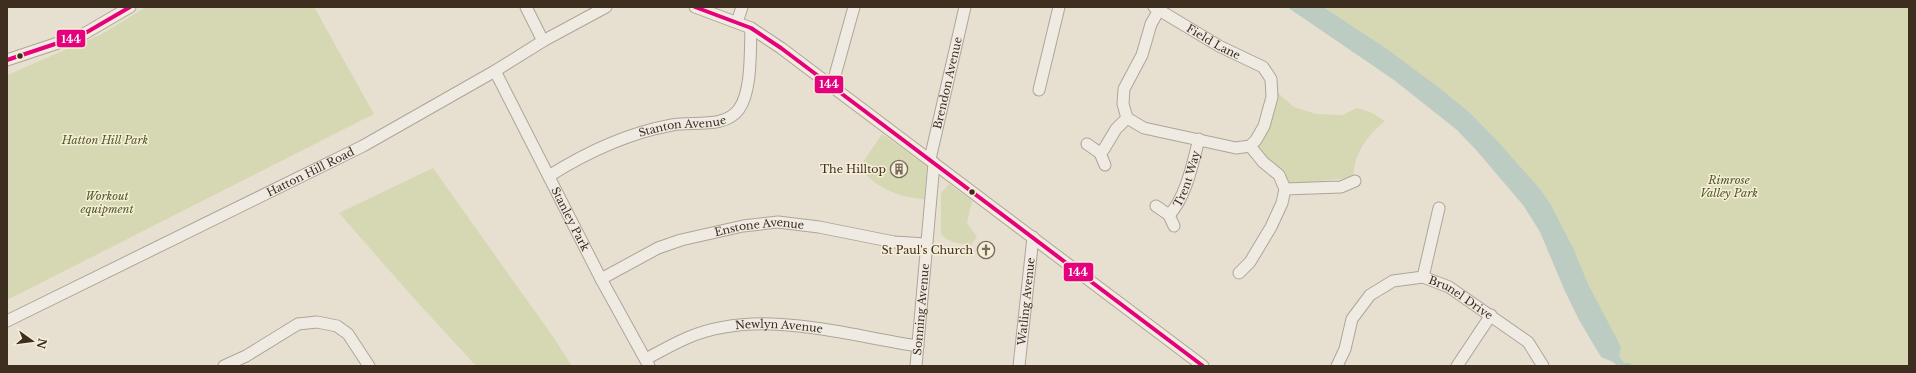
<svg xmlns="http://www.w3.org/2000/svg" width="1916" height="373" viewBox="0 0 1916 373" font-family="'Libre Baskerville',serif">
	<style>
		.green { fill: #d6d7b3 }
		.water { fill: #bcccc2 }
		.lines { fill: none; stroke-linecap: round; stroke-linejoin: round }
		.street-casing { stroke: #ada599; stroke-width: 13 }
		.street { stroke: #efebe3; stroke-width: 11 }
		.bus-1-casing { stroke: #f7eed8; stroke-width: 7 }
		.bus-1 { stroke: #e5007d; stroke-width: 4 }
		.bus-dot { fill: #3d2e20; stroke: #f7eed8; stroke-width: 1.5 }
		.labels { text-anchor: middle; stroke-width: 3; stroke-linejoin: round; paint-order: stroke }
		.street-label { font-size: 11px; fill: #3d2e20; stroke: #f7eed8 }
		.park-label { font-size: 11px; font-style: italic; fill: #4d5a26; stroke: #f7eed8 }
		.poi-label { font-size: 11px; fill: #3d2e20; stroke: #f7eed8; text-anchor: end }
		.line-badge { stroke: #f7eed8; stroke-width: 1.5 }
		.badge-label { font-size: 11px; text-anchor: middle; font-weight: bold; fill: #fff }
	</style>
	<rect width="100%" height="100%" fill="#e7e0d1"/>
	<!-- green -->
	<g class="green">
		<path d="M146,7H314L374,114L7,300V75L102,34Z"/>
		<path d="M1305,7H1909V366H1621L1515,176Z"/>
		<path d="M1277,92L1294,107L1316,114L1343,115L1357,108L1372,113L1385,121C1368,135 1353,154 1354,177L1289,185L1283,171L1263,156L1257,147L1266,135Z"/>
		<path d="M882,134L927,166L924,199C896,197 878,188 859,168Z"/>
		<path d="M433,168L556,341L572,366H476L410,294L339,213Z"/>
		<path d="M949,184L972,201L967,223L977,237L971,245C960,244 948,242 941,234V193Z"/>
	</g>
	<!-- water -->
	<path class="water" d="M1287,7H1323L1387,49L1442,90L1470,113L1502,146L1540,189L1551,205L1574,250L1588,284L1621,347L1619,356L1624,363H1630L1633,366H1617L1613,362L1601,357L1579,320L1564,289L1540,232L1523,205L1477,151L1457,130L1394,80Z"/>
	<g class="lines">
		<defs>
			<g id="street">
				<path d="M526,7L543,41"/>
				<path d="M695,7L751,28L781,48L1203,366"/>
				<path id="s1" d="M1154,7L1219,46L1263,67L1271,79L1272,97L1264,126L1256,140L1250,146L1236,148L1144,128L1127,118L1123,104L1124,89L1142,55L1151,24L1159,10"/>
				<path d="M737,22L742,7"/>
				<path d="M7,60L82,35L130,7"/>
				<path id="s2" d="M495,71L601,279L649,366"/>
				<path d="M832,86L854,7"/>
				<path d="M1039,90L1059,7"/>
				<path d="M1087,144L1100,153L1105,165"/>
				<path d="M1100,153L1104,149L1116,129L1127,118"/>
				<path id="s3" d="M930,159L965,7"/>
				<path id="s4" d="M549,176C587,152 628,133 672,125C693,121 725,129 739,109C752,91 750,51 751,28"/>
				<path d="M1285,189L1341,187L1355,181"/>
				<path d="M1156,206L1169,215L1174,226"/>
				<path id="s5" d="M1169,215C1186,198 1193,162 1199,139"/>
				<path d="M1239,273L1250,262L1271,227L1282,203L1285,189L1279,175L1263,162L1250,146"/>
				<path d="M1423,277L1439,208"/>
				<path id="s6" d="M601,279L658,248L681,240L743,226L778,222L819,227L894,242L926,244"/>
				<path id="s7" d="M7,321L363,146L495,71L543,41L606,7"/>
				<path id="s8" d="M646,359C659,352 673,344 687,338C759,307 844,335 918,346"/>
				<path d="M224,366L246,356L298,324L317,322L337,326L348,334L369,366"/>
				<path id="s9" d="M916,366L934,163"/>
				<path id="s10" d="M1019,366L1033,237"/>
				<path id="s11" d="M1337,366L1345,349L1352,319L1370,295L1393,281L1423,277L1449,287L1528,342L1543,366"/>
				<path d="M1457,366L1491,315"/>
			</g>
		</defs>
		<!-- street casing -->
		<use href="#street" class="street-casing"/>
		<!-- street -->
		<use href="#street" class="street"/>
		<defs>
			<g id="bus-1">
				<path d="M695,7L751,28L781,48L1203,366"/>
				<path d="M7,60L82,35L130,7"/>
			</g>
		</defs>
		<!-- bus-1 casing -->
		<use href="#bus-1" class="bus-1-casing"/>
		<!-- bus-1 -->
		<use href="#bus-1" class="bus-1"/>
	</g>
	<!-- icons -->
	<defs>
		<symbol id="building-ring" viewBox="-11 -11 22 22"><circle r="9.5" fill="#f7eed8" stroke="#786c5e" stroke-width="1.5"/><path d="M-4-6H4V6H1V3H-1V6H-4ZM-2.5-4.3h1.7v1.8h-1.7ZM.8-4.3h1.7v1.8H.8ZM-2.5-1h1.7V.8h-1.7ZM.8-1h1.7V.8H.8Z" fill="#786c5e"/></symbol>
		<symbol id="church-ring" viewBox="-11 -11 22 22"><circle r="9.5" fill="#f7eed8" stroke="#786c5e" stroke-width="1.5"/><path d="M-1.2-6h2.4v3.5h3.3v2.4h-3.3V6h-2.4V-.1h-3.3v-2.4h3.3Z" fill="#786c5e"/></symbol>
	</defs>
	<g fill-rule="evenodd">
		<use href="#building-ring" x="889" y="159" width="20" height="20"/>
		<use href="#church-ring" x="976" y="240" width="20" height="20"/>
	</g>
	<!-- markers -->
	<g class="bus-dot">
		<circle cx="20" cy="56" r="3.5"/>
		<circle cx="972" cy="192" r="3.5"/>
	</g>
	<g class="labels">
		<!-- street labels -->
		<g class="street-label">
			<text dy="4" stroke="none"><textPath href="#s1" startOffset="69">Field Lane</textPath></text>
			<text dy="4" stroke="none"><textPath href="#s3" startOffset="78">Brendon Avenue</textPath></text>
			<text dy="4" stroke="none"><textPath href="#s4" startOffset="144">Stanton Avenue</textPath></text>
			<text dy="4" stroke="none"><textPath href="#s7" startOffset="338">Hatton Hill Road</textPath></text>
			<text dy="4" stroke="none"><textPath href="#s5" startOffset="41">Trent Way</textPath></text>
			<text dy="4" stroke="none"><textPath href="#s2" startOffset="166">Stanley Park</textPath></text>
			<text dy="4" stroke="none"><textPath href="#s6" startOffset="169">Enstone Avenue</textPath></text>
			<text dy="4" stroke="none"><textPath href="#s11" startOffset="180">Brunel Drive</textPath></text>
			<text dy="4" stroke="none"><textPath href="#s10" startOffset="65">Watling Avenue</textPath></text>
			<text dy="4" stroke="none"><textPath href="#s9" startOffset="57">Sonning Avenue</textPath></text>
			<text dy="4" stroke="none"><textPath href="#s8" startOffset="140">Newlyn Avenue</textPath></text>
		</g>
		<!-- park labels -->
		<g class="park-label">
			<text x="105" y="144">Hatton Hill Park</text>
			<text x="1729" y="184">Rimrose<tspan x="1729" dy="13">Valley Park</tspan></text>
			<text x="107" y="200">Workout<tspan x="107" dy="13">equipment</tspan></text>
		</g>
		<!-- poi labels -->
		<g class="poi-label">
			<text x="886" y="173">The Hilltop</text>
			<text x="973" y="254">St Paul's Church</text>
		</g>
	</g>
	<g class="line-badge">
		<rect x="56" y="29" width="30" height="19" rx="4" fill="#e5007d"/>
		<rect x="814" y="75" width="30" height="19" rx="4" fill="#e5007d"/>
		<rect x="1063" y="262" width="31" height="20" rx="4" fill="#e5007d"/>
	</g>
	<g class="badge-label">
		<text x="71" y="43">144</text>
		<text x="829" y="88">144</text>
		<text x="1078" y="276">144</text>
	</g>
	<!-- border -->
	<rect width="1916" height="373" fill="none" stroke="#3d2e20" stroke-width="16"/>
	<!-- north arrow -->
	<g transform="translate(32 341) rotate(104)" stroke="#f7eed8" stroke-width="3" paint-order="stroke">
	<path d="M0-3L7 15L0 10L-7 15Z" fill="#3d2e20"/>
	<text y="-6" font-size="11" font-weight="bold" text-anchor="middle" fill="#3d2e20">N</text>
	</g>
</svg>
